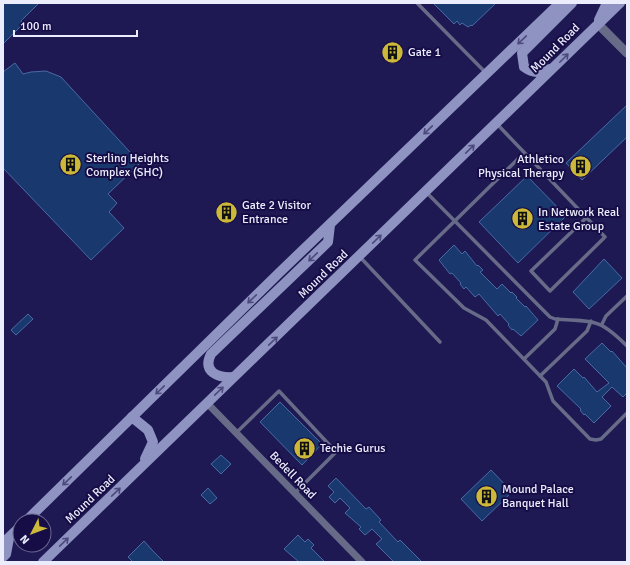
<svg xmlns="http://www.w3.org/2000/svg" width="630" height="565" viewBox="0 0 630 565" font-family="Signika,sans-serif">
	<style>
		.building { fill: #19386e; stroke: #496aa5 }
		.lines { fill: none; stroke-linecap: round; stroke-linejoin: round }
		.service { stroke: #686b88; stroke-width: 3.5 }
		.minor { stroke: #686b88; stroke-width: 7 }
		.tertiary { stroke: #686b88; stroke-width: 9 }
		.secondary { stroke: #8f93c1; stroke-width: 10 }
		.oneway { stroke: #4c497e }
		.labels { text-anchor: middle; stroke-width: 4; stroke-linejoin: round; paint-order: stroke }
		.street-label { font-size: 12px; fill: #ebedfc; stroke: #160d47 }
		.poi-label { font-size: 12px; fill: #ebedfc; stroke: #160d47; text-anchor: start }
	</style>
	<rect width="100%" height="100%" fill="#1e1953"/>
	<!-- building -->
	<g class="building">
		<path d="M3,3H39L21,21L23,24L3,44Z"/>
		<path d="M433,3H496L472,26L471,25L468,27L462,23L460,25L457,21L454,24Z"/>
		<path d="M15,63L23,74L31,72L46,71L61,77L140,163L108,194L117,203L109,212L124,228L91,260L3,168V72Z"/>
		<path d="M627,105V137L582,180L566,163Z"/>
		<path d="M527,176L566,216L518,263L479,222Z"/>
		<path d="M454,245L462,254L465,251L477,266L478,265L483,270L480,272L497,289L502,284L511,293L512,292L517,297L516,298L525,307L526,306L538,320L521,336L513,329L512,330L508,325L509,324L500,314L498,316L479,294L475,297L466,287L464,289L460,284L461,283L452,273L450,274L439,260Z"/>
		<path d="M604,259L622,278L589,309L573,292Z"/>
		<path d="M28,314L33,319L16,335L11,330Z"/>
		<path d="M602,343L611,352L612,351L627,368V393L623,397L612,387L602,397L611,406L594,423L585,414L584,415L580,410L581,409L557,386L574,369L583,378L584,377L597,392L609,383L585,359Z"/>
		<path d="M280,402L322,444L302,465L260,422Z"/>
		<path d="M221,455L231,464L221,474L211,464Z"/>
		<path d="M491,470L512,492L482,521L461,499Z"/>
		<path d="M336,478L366,509L369,507L381,520L379,522L398,542L400,540L422,562H394L376,544L382,539L372,529L365,535L359,529L361,527L345,513L350,508L340,498L335,503L329,497L334,492L328,486Z"/>
		<path d="M208,488L217,498L210,504L201,495Z"/>
		<path d="M298,535L305,542L308,539L314,545L311,548L325,562H299L284,549Z"/>
		<path d="M144,541L152,550L164,562H133L128,557Z"/>
	</g>
	<g class="lines">
		<!-- service -->
		<g class="service">
			<path d="M417,3L486,73"/>
			<path d="M497,124L605,237L550,291L531,271L586,218"/>
			<path d="M524,153L415,260L464,308L486,320L546,382L553,401L590,439L596,440L601,439L627,413"/>
			<path d="M426,192L550,317L555,319C594,322 598,317 627,346"/>
			<path d="M360,257L440,342"/>
			<path d="M602,324L606,316L627,296"/>
			<path d="M524,359L555,329L558,319"/>
			<path d="M540,376L587,331L591,321"/>
			<path d="M236,433L279,391L336,452L295,493"/>
		</g>
		<!-- minor -->
		<path class="minor" d="M207,403L362,562"/>
		<!-- tertiary -->
		<path class="tertiary" d="M598,24L627,53"/>
		<!-- secondary -->
		<g class="secondary">
			<path d="M599,20L607,3"/>
			<path d="M550,69C540,73 534,74 524,67L522,53L572,3"/>
			<path d="M233,377C218,378 202,372 211,354L328,242L330,225"/>
			<path d="M132,417L148,430L153,442L145,459"/>
			<path d="M26,521L280,272L560,3"/>
			<path d="M3,543L20,527"/>
			<path d="M3,557L6,554L9,538"/>
			<path d="M43,562L620,3"/>
		</g>
	</g>
	<!-- one-way arrows -->
	<defs><path id="oneway-shaft" d="M-6 0H5M1.5-3L5.5 0L1.5 3" fill="none" stroke-width="1.6" stroke-linecap="round" stroke-linejoin="round"/></defs>
	<g class="oneway">
		<use href="#oneway-shaft" transform="translate(522 40) rotate(136)"/>
		<use href="#oneway-shaft" transform="translate(564 58) rotate(-45)"/>
		<use href="#oneway-shaft" transform="translate(428 130) rotate(136)"/>
		<use href="#oneway-shaft" transform="translate(470 149) rotate(-44)"/>
		<use href="#oneway-shaft" transform="translate(377 239) rotate(-44)"/>
		<use href="#oneway-shaft" transform="translate(313 257) rotate(136)"/>
		<use href="#oneway-shaft" transform="translate(252 299) rotate(136)"/>
		<use href="#oneway-shaft" transform="translate(273 341) rotate(-44)"/>
		<use href="#oneway-shaft" transform="translate(160 390) rotate(136)"/>
		<use href="#oneway-shaft" transform="translate(219 391) rotate(-44)"/>
		<use href="#oneway-shaft" transform="translate(67 481) rotate(136)"/>
		<use href="#oneway-shaft" transform="translate(116 492) rotate(-44)"/>
		<use href="#oneway-shaft" transform="translate(64 542) rotate(-44)"/>
	</g>
	<!-- icons -->
	<defs>
		<symbol id="building-disc" viewBox="-11 -11 22 22"><circle r="9.5" fill="#ccb939" stroke="#160d47"/><path d="M-4-6H4V6H1V3H-1V6H-4ZM-2.5-4.3h1.7v1.8h-1.7ZM.8-4.3h1.7v1.8H.8ZM-2.5-1h1.7V.8h-1.7ZM.8-1h1.7V.8H.8Z" fill="#111"/></symbol>
	</defs>
	<g fill-rule="evenodd">
		<use href="#building-disc" x="380" y="40" width="25" height="25"/>
		<use href="#building-disc" x="58" y="152" width="25" height="25"/>
		<use href="#building-disc" x="568" y="154" width="25" height="25"/>
		<use href="#building-disc" x="214" y="200" width="25" height="25"/>
		<use href="#building-disc" x="510" y="206" width="25" height="25"/>
		<use href="#building-disc" x="292" y="436" width="25" height="25"/>
		<use href="#building-disc" x="474" y="484" width="25" height="25"/>
	</g>
	<g class="labels">
		<!-- street labels -->
		<g class="street-label">
			<text transform="translate(555 48) rotate(-45)" y="4">Mound Road</text>
			<text transform="translate(323 274) rotate(-44)" y="4">Mound Road</text>
			<text transform="translate(293 475) rotate(46)" y="4">Bedell Road</text>
			<text transform="translate(90 499) rotate(-44)" y="4">Mound Road</text>
		</g>
		<!-- poi labels -->
		<g class="poi-label">
			<text x="408" y="56">Gate 1</text>
			<text x="86" y="162">Sterling Heights<tspan x="86" dy="14">Complex (SHC)</tspan></text>
			<text x="564" y="163" text-anchor="end">Athletico<tspan x="564" dy="14">Physical Therapy</tspan></text>
			<text x="242" y="209">Gate 2 Visitor<tspan x="242" dy="14">Entrance</tspan></text>
			<text x="538" y="216">In Network Real<tspan x="538" dy="14">Estate Group</tspan></text>
			<text x="320" y="452">Techie Gurus</text>
			<text x="502" y="493">Mound Palace<tspan x="502" dy="14">Banquet Hall</tspan></text>
		</g>
	</g>
	<!-- border -->
	<rect width="630" height="565" fill="none" stroke="#ebedfc" stroke-width="8"/>
	<!-- north arrow -->
	<g transform="translate(32 533) rotate(228)"><circle r="19" fill="#160d47" stroke="#6b678f"/>
	<path d="M0-3L7 15L0 10L-7 15Z" fill="#ccb939"/>
	<text y="-6" font-size="11" font-weight="bold" text-anchor="middle" fill="#ebedfc">N</text>
	</g>
	<!-- scale -->
	<path d="M14 30v6h123v-6" fill="none" stroke="#ebedfc" stroke-width="2"/>
	<text x="20" y="30" font-size="12" fill="#ebedfc" stroke="#160d47" stroke-width="3" paint-order="stroke">100 m</text>
</svg>
